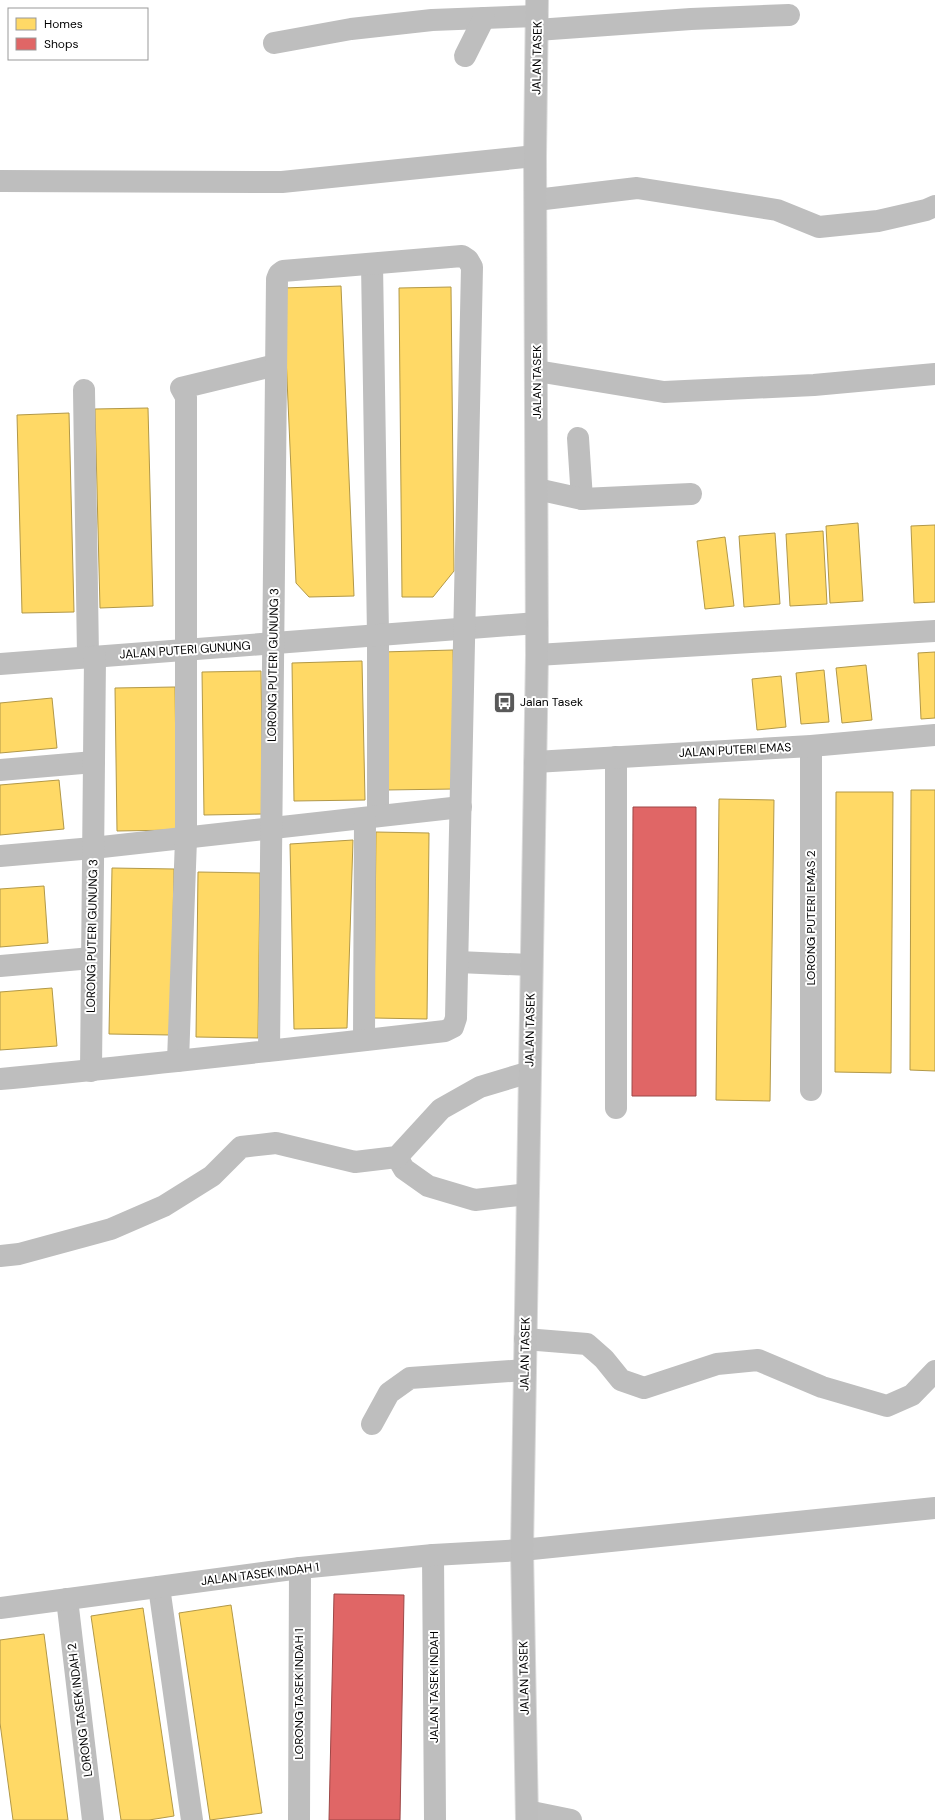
<svg xmlns="http://www.w3.org/2000/svg" width="935" height="1820" viewBox="0 0 935 1820" font-family="'DM Sans',sans-serif">
	<style>
		.homes { fill: #ffd966; stroke: #b29847 }
		.shops { fill: #e06666; stroke: #9d4747 }
		.lines { fill: none; stroke-linecap: round; stroke-linejoin: round }
		.major-casing { stroke: #dbdbdb; stroke-width: 24 }
		.minor { stroke: #bebebe; stroke-width: 22 }
		.major { stroke: #bdbdbd; stroke-width: 22 }
		.labels { text-anchor: middle; stroke-width: 4; stroke-linejoin: round; paint-order: stroke }
		.street-label { font-size: 12px; fill: #000; stroke: #fff }
		.poi-label { font-size: 12px; fill: #000; stroke: #fff; text-anchor: start }
	</style>
	<rect width="100%" height="100%" fill="#fff"/>
	<!-- homes -->
	<g class="homes">
		<path d="M341,286L354,596L309,597L296,583L283,288Z"/>
		<path d="M451,287L454,571L433,597H402L399,288Z"/>
		<path d="M148,408L153,606L100,608L95,409Z"/>
		<path d="M69,413L74,612L22,613L17,415Z"/>
		<path d="M858,523L863,601L830,603L826,526Z"/>
		<path d="M935,525V602L914,603L911,526Z"/>
		<path d="M823,531L827,604L790,606L786,534Z"/>
		<path d="M775,533L780,604L744,607L739,536Z"/>
		<path d="M725,537L734,606L705,609L697,541Z"/>
		<path d="M453,650L455,789L385,790L382,652Z"/>
		<path d="M935,652V718L921,719L918,653Z"/>
		<path d="M362,661L365,800L294,801L292,663Z"/>
		<path d="M866,665L872,720L842,723L836,668Z"/>
		<path d="M824,670L829,722L801,724L796,673Z"/>
		<path d="M261,671L263,814L204,815L202,672Z"/>
		<path d="M781,676L786,727L757,730L752,679Z"/>
		<path d="M175,687L177,830L117,831L115,688Z"/>
		<path d="M52,698L57,748L0,753V703Z"/>
		<path d="M59,780L64,829L0,835V785Z"/>
		<path d="M911,790H935V1071L910,1070Z"/>
		<path d="M836,792H893L891,1073L835,1072Z"/>
		<path d="M719,799L774,800L770,1101L716,1100Z"/>
		<path d="M376,832L429,833L427,1019L374,1018Z"/>
		<path d="M353,840L347,1028L294,1029L290,844Z"/>
		<path d="M112,868L174,869L171,1035L109,1034Z"/>
		<path d="M198,872L260,873L258,1038L196,1037Z"/>
		<path d="M44,886L48,943L0,947V889Z"/>
		<path d="M52,988L57,1046L0,1050V992Z"/>
		<path d="M231,1605L262,1813L210,1820L179,1613Z"/>
		<path d="M143,1608L174,1816L149,1820H121L91,1616Z"/>
		<path d="M44,1634L68,1820H13L0,1723V1640Z"/>
	</g>
	<!-- shops -->
	<g class="shops">
		<path d="M633,807H696V1096H632Z"/>
		<path d="M334,1594L404,1595L400,1820H329Z"/>
	</g>
	<g class="lines">
		<defs>
			<path id="major" d="M527,1820L522,1550L537,655L535,156L537,0"/>
		</defs>
		<!-- major casing -->
		<use href="#major" class="major-casing"/>
		<!-- minor -->
		<g class="minor">
			<path d="M537,30L691,19L789,15"/>
			<path d="M274,43L351,29L432,20L537,16"/>
			<path d="M465,56L484,18"/>
			<path d="M0,181L282,182L535,156"/>
			<path d="M536,200L637,188L777,210L819,227L878,221L926,210L935,206"/>
			<path d="M372,264L378,635V816"/>
			<path d="M537,371L664,392L814,385L935,374"/>
			<path d="M84,390L88,657"/>
			<path d="M578,438L582,499"/>
			<path d="M537,489L582,499L691,494"/>
			<path d="M537,655L935,631"/>
			<path d="M0,664L537,623"/>
			<path d="M811,746V1090"/>
			<path d="M616,757V1108"/>
			<path d="M535,762L811,746L935,735"/>
			<path d="M0,770L94,762"/>
			<path d="M0,856L93,848L461,807"/>
			<path d="M458,962L531,965"/>
			<path d="M0,966L92,958"/>
			<path d="M364,1040L365,818"/>
			<path d="M178,1061L186,839V397L181,388L276,365"/>
			<path d="M91,1071L95,657"/>
			<path d="M0,1079C149,1065 297,1048 445,1031L453,1027L456,1018L472,267L468,260L462,256L283,271L279,274L277,279L269,1051"/>
			<path d="M397,1157L404,1169L428,1186L475,1200L528,1194"/>
			<path d="M0,1256L19,1254L111,1229L164,1206L212,1176L241,1147L276,1143L355,1162L397,1157L441,1109L480,1087L530,1072"/>
			<path d="M525,1339L587,1344L604,1359L621,1380L644,1388L717,1364L758,1360L822,1387L887,1406L912,1395L935,1371"/>
			<path d="M372,1424L389,1393L410,1378L525,1370"/>
			<path d="M433,1555L435,1820"/>
			<path d="M159,1587L192,1820"/>
			<path d="M67,1599L93,1820"/>
			<path d="M0,1608L300,1568L433,1555L522,1550L935,1508"/>
			<path d="M527,1811L571,1820"/>
			<path d="M299,1820L300,1568"/>
		</g>
		<!-- major -->
		<use href="#major" class="major"/>
	</g>
	<!-- icons -->
	<defs>
		<symbol id="bus-square" viewBox="-11 -11 22 22"><rect x="-9" y="-9" width="18" height="18" rx="4" fill="#595959" stroke="#fff"/><path d="M-5-6H5V4H4V6H2V4H-2V6H-4V4H-5ZM-3.5-4V0h7V-4ZM-3.5 1.2v1.5H-2V1.2ZM2 1.2v1.5H3.5V1.2Z" fill="#fff"/></symbol>
	</defs>
	<g fill-rule="evenodd">
		<use href="#bus-square" x="492" y="690" width="25" height="25"/>
	</g>
	<g class="labels">
		<!-- street labels -->
		<g class="street-label">
			<text transform="translate(537 58) rotate(-89)" y="4">JALAN TASEK</text>
			<text transform="translate(537 382) rotate(-90)" y="4">JALAN TASEK</text>
			<text transform="translate(185 650) rotate(-4)" y="4">JALAN PUTERI GUNUNG</text>
			<text transform="translate(273 665) rotate(-89)" y="4">LORONG PUTERI GUNUNG 3</text>
			<text transform="translate(735 750) rotate(-3)" y="4">JALAN PUTERI EMAS</text>
			<text transform="translate(811 918) rotate(-90)" y="4">LORONG PUTERI EMAS 2</text>
			<text transform="translate(92 936) rotate(-89)" y="4">LORONG PUTERI GUNUNG 3</text>
			<text transform="translate(530 1030) rotate(-89)" y="4">JALAN TASEK</text>
			<text transform="translate(525 1354) rotate(-89)" y="4">JALAN TASEK</text>
			<text transform="translate(260 1574) rotate(-7)" y="4">JALAN TASEK INDAH 1</text>
			<text transform="translate(524 1678) rotate(-91)" y="4">JALAN TASEK</text>
			<text transform="translate(434 1687) rotate(-90)" y="4">JALAN TASEK INDAH</text>
			<text transform="translate(299 1694) rotate(-90)" y="4">LORONG TASEK INDAH 1</text>
			<text transform="translate(80 1710) rotate(-97)" y="4">LORONG TASEK INDAH 2</text>
		</g>
		<!-- poi labels -->
		<g class="poi-label">
			<text x="520" y="706">Jalan Tasek</text>
		</g>
	</g>
	<!-- legend -->
	<rect x="8" y="8" width="140" height="52" fill="#ffffff" stroke="#999999"/>
	<rect x="16" y="18" width="20" height="12" fill="#ffd966" stroke="#999999"/>
	<text x="44" y="28" font-size="12" fill="#000000">Homes</text>
	<rect x="16" y="38" width="20" height="12" fill="#e06666" stroke="#999999"/>
	<text x="44" y="48" font-size="12" fill="#000000">Shops</text>
</svg>
